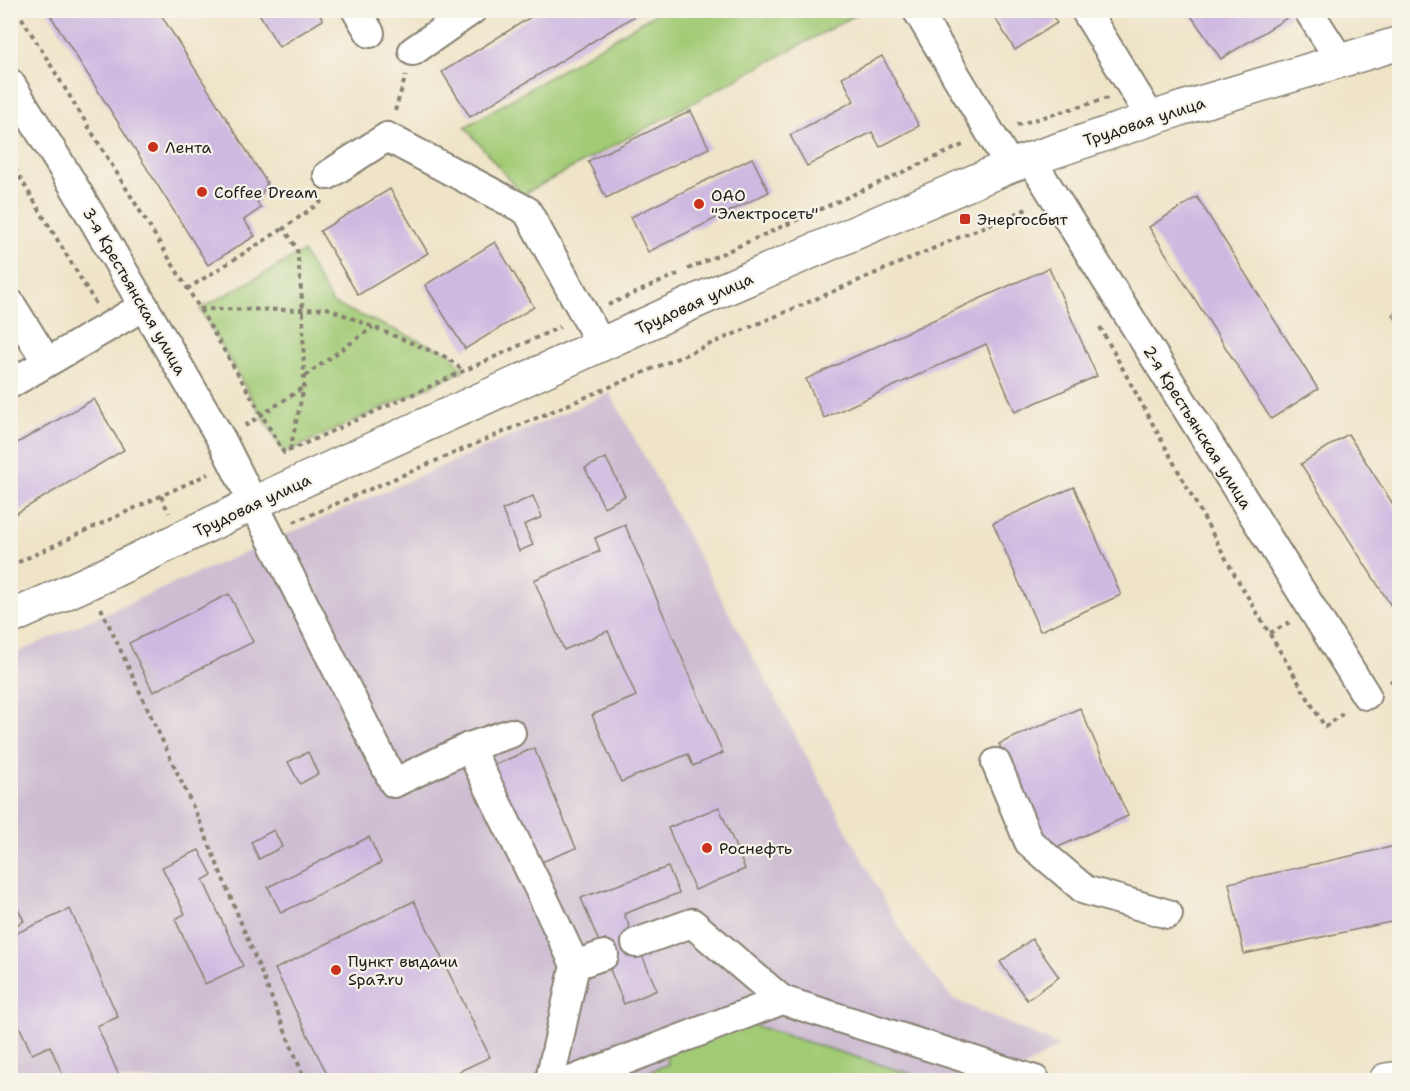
<svg xmlns="http://www.w3.org/2000/svg" width="1410" height="1091" viewBox="0 0 1410 1091" font-family="'Shantell Sans',sans-serif">
	<style>
		.industrial { fill: #cdbed2 }
		.green { fill: #a2cb76; stroke: #5f7449; stroke-width: 1.5 }
		.building { fill: #ceb9e1 }
		.lines { fill: none; stroke-linecap: round; stroke-linejoin: round }
		.minor-casing { stroke: #868072; stroke-width: 32 }
		.major-casing { stroke: #868072; stroke-width: 36 }
		.highway-casing { stroke: #868072; stroke-width: 36 }
		.path { stroke: #868072; stroke-width: 4; stroke-dasharray: 4.5 4.5; stroke-linecap: butt }
		.minor { stroke: #fff; stroke-width: 28 }
		.major { stroke: #fff; stroke-width: 33 }
		.highway { stroke: #fff; stroke-width: 33 }
		.poi-dot { fill: #c8321e; stroke: #f7f3e8; stroke-width: 2 }
		.labels { text-anchor: middle; stroke-width: 4.5; stroke-linejoin: round; paint-order: stroke }
		.street-label { font-size: 16px; fill: #1c1c1c; stroke: #f7f3e8 }
		.poi-label { font-size: 16px; fill: #1c1c1c; stroke: #f7f3e8; text-anchor: start }
	</style>
	<rect width="100%" height="100%" fill="#f7f3e8"/>
	<filter id="ink" filterUnits="userSpaceOnUse"><feTurbulence type="fractalNoise" baseFrequency=".0167" numOctaves="2"/><feDisplacementMap in="SourceGraphic" scale="12" xChannelSelector="R" yChannelSelector="G"/><feConvolveMatrix kernelMatrix="1 2 1 2 8 2 1 2 1" color-interpolation-filters="sRGB"/></filter>
	<filter id="wash" filterUnits="userSpaceOnUse"><feTurbulence type="fractalNoise" baseFrequency=".008" numOctaves="4" result="noise"/><feDisplacementMap in="SourceGraphic" scale="24" xChannelSelector="R" yChannelSelector="G"/><feGaussianBlur stdDeviation="1.35" result="paint"/><feColorMatrix in="noise" values="0 0 0 0 0 0 0 0 0 0 0 0 0 0 0 0 0 1.4 0 .05"/><feComposite in="paint" operator="in"/></filter>
	<g filter="url(#wash)">
		<rect width="100%" height="100%" fill="#efe4c8"/>
		<!-- industrial -->
		<path class="industrial" d="M610,393L907,942L953,999L1059,1046L1014,1074L991,1080H11L10,656L104,614Z"/>
		<!-- green -->
		<g class="green">
			<path d="M660,11H863L522,195L465,127Z"/>
			<path d="M303,252L332,303L451,354L463,371L284,453L200,309Z"/>
			<path d="M746,1023L930,1080H600L631,1067L635,1078L668,1064L665,1053Z"/>
		</g>
		<g id="blocks">
			<!-- building -->
			<g class="building">
				<path d="M47,10H158L267,183L257,203L261,208L244,220L255,236L208,265Z"/>
				<path d="M257,10H317L323,20L279,47Z"/>
				<path d="M542,10H644L470,117L442,72Z"/>
				<path d="M990,10H1049L1057,23L1015,50Z"/>
				<path d="M1187,10H1287L1290,16L1221,59Z"/>
				<path d="M882,56L919,126L880,147L872,132L807,166L790,135L854,101L842,77Z"/>
				<path d="M691,111L709,148L606,198L588,161Z"/>
				<path d="M752,158L769,192L648,252L631,217Z"/>
				<path d="M390,189L428,253L358,295L320,231Z"/>
				<path d="M1197,197L1318,389L1271,419L1149,227Z"/>
				<path d="M495,242L534,307L465,349L425,285Z"/>
				<path d="M1049,268L1097,376L1015,412L986,344L824,418L806,379L968,304Z"/>
				<path d="M1400,307V326L1393,315Z"/>
				<path d="M94,399L124,450L10,517V447Z"/>
				<path d="M1348,434L1400,515V620L1301,464Z"/>
				<path d="M606,458L625,496L604,507L585,468Z"/>
				<path d="M1074,487L1121,595L1040,631L993,523Z"/>
				<path d="M533,496L542,517L524,525L533,545L519,551L502,510Z"/>
				<path d="M625,525L723,753L693,766L688,754L621,782L592,715L636,696L608,631L564,650L534,580L600,551L595,538Z"/>
				<path d="M229,594L253,642L153,692L129,643Z"/>
				<path d="M1080,708L1128,816L1047,852L999,744Z"/>
				<path d="M534,748L576,848L534,865L492,766Z"/>
				<path d="M308,752L318,774L300,784L288,762Z"/>
				<path d="M719,807L745,869L695,890L668,828Z"/>
				<path d="M274,830L282,847L259,859L251,842Z"/>
				<path d="M369,837L381,863L281,913L268,887Z"/>
				<path d="M1400,845V920L1244,954L1229,883Z"/>
				<path d="M199,850L212,875L203,880L243,966L205,984L175,919L185,914L162,867Z"/>
				<path d="M668,867L679,893L624,914L657,990L624,1004L581,898Z"/>
				<path d="M10,893L24,921L10,928Z"/>
				<path d="M414,901L490,1057L441,1080H330L275,969Z"/>
				<path d="M70,909L118,1017L97,1026L121,1080H65L50,1046L32,1054L10,1006V936Z"/>
				<path d="M1032,939L1059,977L1027,1000L1000,962Z"/>
			</g>
		</g>
	</g>
	<g filter="url(#ink)">
		<use href="#blocks" fill-opacity="0" stroke="#868072" stroke-width="1.5"/>
		<g class="lines">
			<defs>
				<g id="minor">
					<path d="M356,10L370,33"/>
					<path d="M917,10L1010,166"/>
					<path d="M1085,10L1151,118"/>
					<path d="M1308,10L1340,60"/>
					<path d="M413,51L472,10"/>
					<path d="M10,83L72,183L221,439L394,783L469,747L511,733"/>
					<path d="M1030,158L1366,695"/>
					<path d="M328,175L387,137L527,211L601,344"/>
					<path d="M10,303L47,362"/>
					<path d="M10,384L144,306"/>
					<path d="M469,747L543,897L575,965L550,1080"/>
					<path d="M996,763L1029,842L1085,890L1168,914"/>
					<path d="M636,943L692,923L782,1000"/>
					<path d="M575,965L604,955"/>
					<path d="M573,1080L782,1000L1035,1080"/>
				</g>
				<path id="major" d="M10,618L107,574L254,503L701,299L1010,166L1183,108L1400,43"/>
				<path id="highway" d="M1386,1080L1400,1078"/>
			</defs>
			<!-- minor casing -->
			<use href="#minor" class="minor-casing"/>
			<!-- major casing -->
			<use href="#major" class="major-casing"/>
			<!-- highway casing -->
			<use href="#highway" class="highway-casing"/>
			<!-- path -->
			<g class="path">
				<path d="M17,10L200,309L284,453L560,327"/>
				<path d="M395,111L406,75"/>
				<path d="M1017,125L1108,98"/>
				<path d="M10,161L96,304"/>
				<path d="M688,269L965,144"/>
				<path d="M187,289L284,228"/>
				<path d="M608,305L678,274"/>
				<path d="M200,309L303,310L327,308L448,358L463,371"/>
				<path d="M1100,327L1236,577L1325,727L1346,711"/>
				<path d="M305,376L373,327"/>
				<path d="M245,426L304,387"/>
				<path d="M290,450L304,387L303,310L297,249L284,228L322,201"/>
				<path d="M161,496L169,513"/>
				<path d="M294,522C450,454 606,389 762,322C851,284 940,245 1029,208"/>
				<path d="M10,566L208,474"/>
				<path d="M101,608L200,822L305,1080"/>
				<path d="M1270,633L1290,622"/>
				<path d="M1390,682L1400,676"/>
			</g>
			<!-- minor -->
			<use href="#minor" class="minor"/>
			<!-- major -->
			<use href="#major" class="major"/>
			<!-- highway -->
			<use href="#highway" class="highway"/>
		</g>
	</g>
	<!-- markers -->
	<g class="poi-dot">
		<circle cx="153" cy="147" r="6"/>
		<circle cx="202" cy="192" r="6"/>
		<circle cx="699" cy="204" r="6"/>
		<rect x="959" y="213" width="12" height="12" rx="3"/>
		<circle cx="707" cy="848" r="6"/>
		<circle cx="336" cy="970" r="6"/>
	</g>
	<g class="labels">
		<!-- street labels -->
		<g class="street-label">
			<text transform="translate(1144 121) rotate(-18)" y="6">Трудовая улица</text>
			<text transform="translate(135 291) rotate(60)" y="6">3-я Крестьянская улица</text>
			<text transform="translate(694 303) rotate(-24)" y="6">Трудовая улица</text>
			<text transform="translate(1198 427) rotate(58)" y="6">2-я Крестьянская улица</text>
			<text transform="translate(252 505) rotate(-25)" y="6">Трудовая улица</text>
		</g>
		<!-- poi labels -->
		<g class="poi-label">
			<text x="165" y="153">Лента</text>
			<text x="214" y="198">Сoffee Dream</text>
			<text x="711" y="201">ОАО<tspan x="711" dy="18">"Электросеть"</tspan></text>
			<text x="977" y="225">Энергосбыт</text>
			<text x="719" y="854">Роснефть</text>
			<text x="348" y="967">Пункт выдачи<tspan x="348" dy="18">Spa7.ru</tspan></text>
		</g>
	</g>
	<!-- margin -->
	<rect width="1410" height="1091" fill="none" stroke="#f7f3e8" stroke-width="36"/>
</svg>
